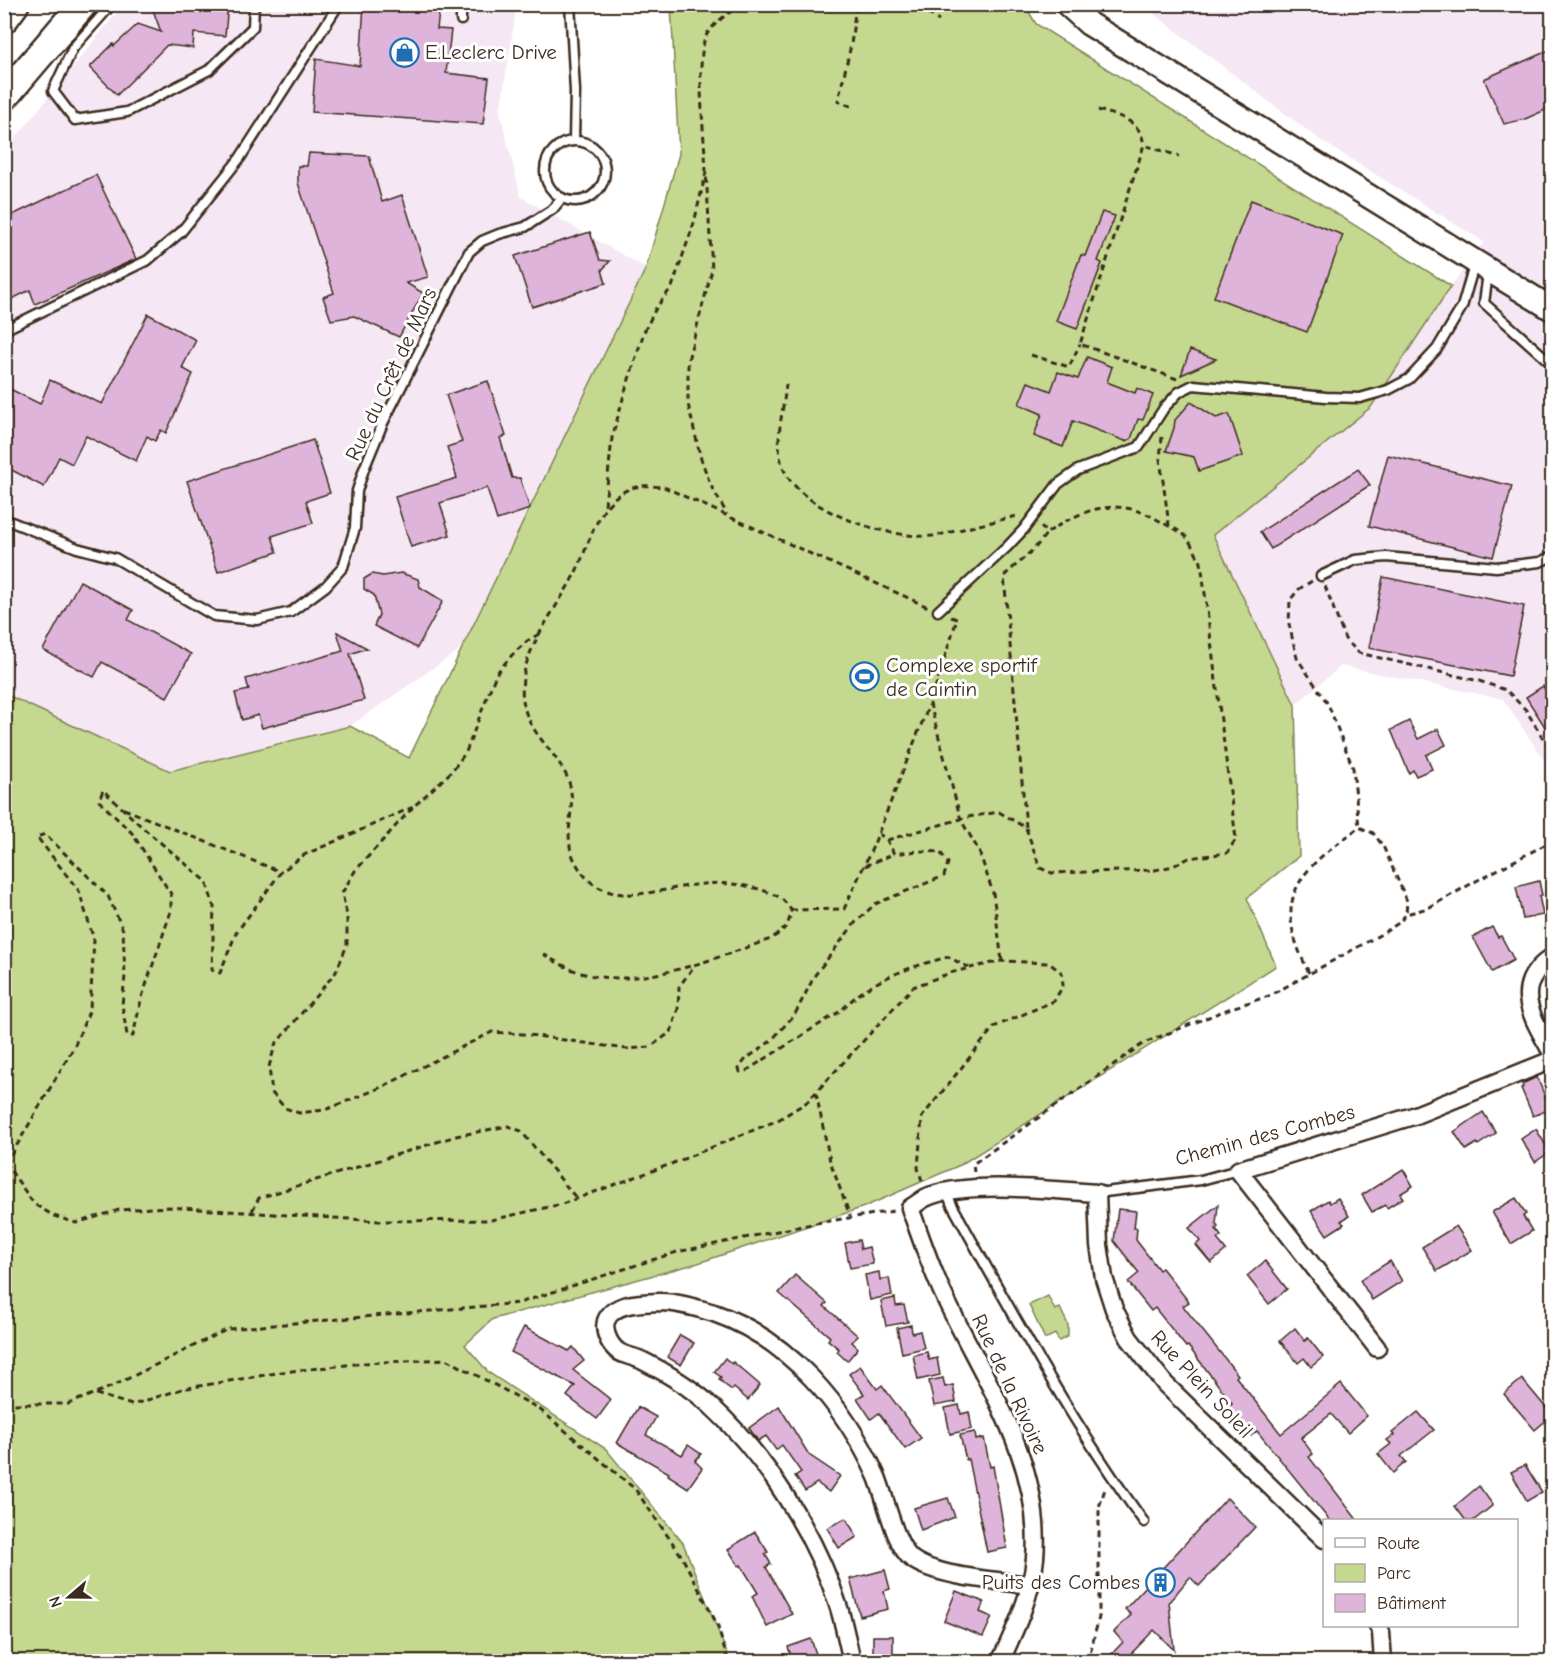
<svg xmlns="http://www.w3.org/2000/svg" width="1557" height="1666" viewBox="0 0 1557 1666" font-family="'Comic Neue',sans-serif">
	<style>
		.built { fill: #f5e8f4 }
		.green { fill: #c4d98f; stroke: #808256; stroke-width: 1.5 }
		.building { fill: #dfb4da; stroke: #3b2a1e; stroke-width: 1.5 }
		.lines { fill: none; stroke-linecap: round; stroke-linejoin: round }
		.service-casing { stroke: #3b2a1e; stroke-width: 13 }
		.minor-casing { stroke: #3b2a1e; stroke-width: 21 }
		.secondary-casing { stroke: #3b2a1e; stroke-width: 27 }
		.trunk-casing { stroke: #3b2a1e; stroke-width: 32 }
		.path { stroke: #3b2a1e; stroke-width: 3; stroke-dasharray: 6 4.5; stroke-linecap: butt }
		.service { stroke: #fff; stroke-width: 8 }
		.minor { stroke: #fff; stroke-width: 16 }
		.secondary { stroke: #fff; stroke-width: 22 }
		.trunk { stroke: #fff; stroke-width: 27 }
		.labels { text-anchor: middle; stroke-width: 6; stroke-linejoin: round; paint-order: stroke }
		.poi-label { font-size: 21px; fill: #3b2a1e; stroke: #fff; text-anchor: start }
		.street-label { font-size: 21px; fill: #3b2a1e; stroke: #fff }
	</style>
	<rect width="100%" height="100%" fill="#fff"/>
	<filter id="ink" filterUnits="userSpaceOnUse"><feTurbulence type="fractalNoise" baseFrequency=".0167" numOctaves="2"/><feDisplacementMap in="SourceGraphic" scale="12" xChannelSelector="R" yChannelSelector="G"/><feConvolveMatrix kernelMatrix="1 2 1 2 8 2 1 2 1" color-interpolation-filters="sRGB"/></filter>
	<g filter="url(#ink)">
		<!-- built -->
		<g class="built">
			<path d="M123,5H517L500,112L521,197L646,268L461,649L350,726L170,772L5,694V151Z"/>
			<path d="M1142,5H1552V772L1503,699L1341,666L1295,705L1213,535L1371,407L1451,286L1484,242L1320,140Z"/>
		</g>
		<!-- green -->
		<g class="green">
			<path d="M671,5H1025L1036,24L1451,286L1371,407L1213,535L1295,705L1299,856L1247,898L1276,966L960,1165L864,1207L698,1263L493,1319L465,1345L489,1373L606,1449L683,1543L730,1661L5,1662V694L170,771L350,726L409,758L646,268L679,154Z"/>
			<path d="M1048,1296L1055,1310L1060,1308L1068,1325V1336L1059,1341L1055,1334L1045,1339L1029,1305Z"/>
		</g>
		<!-- building -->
		<g class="building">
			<path d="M162,4H228L225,36L194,33L193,48L167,45L117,95L90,67L113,44L114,46L138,24L161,32L153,10Z"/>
			<path d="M364,4H440L437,29L451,30L446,73L489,78L483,124L312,112L316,59L360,66Z"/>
			<path d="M1552,49V107L1525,119L1504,124L1484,79Z"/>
			<path d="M309,153L369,156L382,202L402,195L428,277L406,283L423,293L399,337L354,316L331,320L323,297L334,293L298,183V166H307Z"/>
			<path d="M96,175L136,259L35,304L30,290L4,303V219Z"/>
			<path d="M1251,200L1343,235L1307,332L1214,297Z"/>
			<path d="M1102,212L1115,216L1098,261L1102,263L1077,329L1056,321L1081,255L1085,256Z"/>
			<path d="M590,232L600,260L610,261L602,270L606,283L532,307L515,256Z"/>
			<path d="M148,314L196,340L182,368L193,374L166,433L161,430L155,441L147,436L136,461L86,436L72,464L59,457L44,487L4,466V386L40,404L50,380L102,404Z"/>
			<path d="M1190,350L1216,359L1181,375Z"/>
			<path d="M1087,357L1112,367L1107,382L1135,393L1137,388L1153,395L1143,420L1138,419L1131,439L1125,441L1073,421L1063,447L1034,436L1042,414L1019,404L1028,382L1051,391L1058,372L1078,379Z"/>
			<path d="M488,381L506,436L500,438L512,478H520L530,509L497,520L487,488L440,503L450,535L411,547L395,497L457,478L447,447L462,442L446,395Z"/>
			<path d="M1191,402L1216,418L1229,414L1243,456L1199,471L1194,457L1166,451L1174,428L1175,420Z"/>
			<path d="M313,440L330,493L306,501L313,523L272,536L277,552L218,572L187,481Z"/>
			<path d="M1388,455L1512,486L1493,557L1369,526Z"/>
			<path d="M1358,469L1370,485L1271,549L1260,532Z"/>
			<path d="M401,573L418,579L420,587L443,601L417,648L374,626L379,615L374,595L364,589V579L372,574L383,576Z"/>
			<path d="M1383,577L1524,606L1510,676L1369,648Z"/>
			<path d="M80,581L133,610L128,620L191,654L167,697L102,662L94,677L43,650Z"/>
			<path d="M337,632L367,648L350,654L364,700L262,728L258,715L242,720L235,693L249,690L246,679L343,651Z"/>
			<path d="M1543,686L1552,701V738L1526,697Z"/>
			<path d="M1409,721L1418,739L1438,729L1446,745L1426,755L1432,769L1416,776L1413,770L1409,773L1391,730Z"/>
			<path d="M1539,881L1542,895L1539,896L1543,915L1523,919L1516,887Z"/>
			<path d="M1492,927L1498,937L1501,936L1514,960L1492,972L1473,937Z"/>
			<path d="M1537,1077L1550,1109L1533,1116L1521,1088L1523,1087L1522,1084Z"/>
			<path d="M1483,1112L1496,1133L1478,1145L1477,1143L1466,1150L1454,1132Z"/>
			<path d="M1536,1129L1550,1152L1535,1162L1521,1139Z"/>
			<path d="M1403,1169L1413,1186L1400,1194L1403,1198L1387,1208L1385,1205L1372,1212L1362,1195Z"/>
			<path d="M1338,1198L1349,1216L1341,1221L1344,1224L1327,1235L1311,1211L1328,1200L1330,1203Z"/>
			<path d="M1516,1198L1526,1214L1523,1216L1532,1231L1511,1244L1492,1212Z"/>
			<path d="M1218,1205L1216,1224L1218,1227L1216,1229L1221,1236L1217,1239L1226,1250L1211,1263L1196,1245L1200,1241L1189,1228Z"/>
			<path d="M1118,1209L1136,1211L1134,1228H1137L1136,1240L1159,1270L1162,1268L1189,1302L1183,1306L1238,1375L1236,1377L1281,1434L1341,1384L1367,1416L1348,1433L1331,1414L1301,1438L1313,1454L1309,1457L1358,1521H1330L1257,1431L1251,1436L1228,1407L1232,1403L1188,1346L1186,1347L1155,1308L1151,1311L1128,1282L1139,1273L1114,1241Z"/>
			<path d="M1456,1226L1472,1250L1437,1271L1422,1247Z"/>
			<path d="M859,1240L861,1249L869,1247L873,1264L850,1268L845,1243Z"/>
			<path d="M1265,1261L1287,1289L1269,1304L1247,1276Z"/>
			<path d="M1390,1261L1402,1281L1372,1300L1360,1280Z"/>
			<path d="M879,1272L880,1280L889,1278L892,1295L870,1300L865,1275Z"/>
			<path d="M795,1275L827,1303L824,1306L858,1336L852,1342L858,1348L847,1361L837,1352L839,1349L828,1340L830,1337L779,1293Z"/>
			<path d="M895,1298L896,1306L904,1305L908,1322L886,1326L881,1301Z"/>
			<path d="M911,1325L912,1333L920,1331L924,1348L902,1353L897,1328Z"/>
			<path d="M524,1327L569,1351L573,1347L584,1361L573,1370L611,1400L597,1419L567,1396L575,1386L511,1352Z"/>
			<path d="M1295,1328L1305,1341L1308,1338L1323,1357L1311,1367L1304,1358L1298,1363L1280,1341Z"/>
			<path d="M680,1335L694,1343L681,1365L667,1357Z"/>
			<path d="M927,1352L929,1360L937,1358L940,1375L918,1380L913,1355Z"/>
			<path d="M725,1358L732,1364L733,1362L760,1385L748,1400L734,1388L732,1390L725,1385L719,1379L721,1377L714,1372Z"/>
			<path d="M860,1366L877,1389L882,1385L921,1438L905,1449L879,1413L871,1419L857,1398L864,1394L849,1374Z"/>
			<path d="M943,1378L945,1387L953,1385L956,1402L934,1406L929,1381Z"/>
			<path d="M1522,1379L1552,1415L1535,1430L1504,1394Z"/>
			<path d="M959,1405L961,1414L969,1412L972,1429L950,1434L945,1408Z"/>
			<path d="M779,1406L809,1455L840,1476L829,1492L817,1483L805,1491L795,1476L801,1472L782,1445L776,1450L766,1436L758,1441L749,1428Z"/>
			<path d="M638,1407L656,1417L646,1435L682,1455L688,1445L701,1454L695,1461L702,1468L688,1488L668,1475L669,1473L617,1443Z"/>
			<path d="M1418,1412L1434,1430L1401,1456L1406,1462L1393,1473L1378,1454L1391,1444L1387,1440L1394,1435L1392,1433Z"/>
			<path d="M975,1432L976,1440L984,1438L990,1467L993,1466L1007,1548L987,1552L968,1459L966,1460L960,1435Z"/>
			<path d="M1525,1465L1542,1492L1527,1501L1511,1472Z"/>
			<path d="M1479,1486L1493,1505L1473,1521H1466L1455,1506Z"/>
			<path d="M948,1498L955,1517L921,1530L914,1508Z"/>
			<path d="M1227,1498L1255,1527L1199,1586L1190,1577L1169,1602L1174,1650L1154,1630L1123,1662H1104L1123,1642L1114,1632L1131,1615L1125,1609Z"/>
			<path d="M846,1518L857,1537L839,1548L827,1528Z"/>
			<path d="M755,1532L768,1552L765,1554L771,1564L766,1567L792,1614L767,1627L752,1596L758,1593L741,1565L739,1566L728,1549Z"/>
			<path d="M885,1570L890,1589L884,1591L888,1609L860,1616L850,1579Z"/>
			<path d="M956,1591L984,1602L980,1612L992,1617L983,1637L944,1621Z"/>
			<rect x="873" y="1636" width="20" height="26"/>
			<path d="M811,1639L816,1654L814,1655L816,1662H793L788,1647Z"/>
		</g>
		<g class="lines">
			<defs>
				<g id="service">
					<path d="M112,4L73,48L53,91L75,120L127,112L209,70L253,27L254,4"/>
					<path d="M461,4V20"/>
					<path d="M570,4L575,91L574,140"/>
					<circle cx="575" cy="171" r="30"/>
					<path d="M1488,273L1484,303L1552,364"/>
					<path d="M4,330L148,260L181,232L240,158L339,4"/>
					<path d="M4,519L77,548L115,558L214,616L257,620L291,612L326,586L343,567L355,528L357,491L364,469L383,423L469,252L482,241L499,234L525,227L553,209L562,198"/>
					<path d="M1321,576L1355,560L1386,557L1496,567L1540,562L1552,556"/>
					<path d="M938,611L1007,547L1024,529L1058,484L1078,470L1139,447L1164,408L1179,392L1193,385L1326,397L1360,398L1388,390L1409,379L1437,349L1462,307L1475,262"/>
					<path d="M947,1191L951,1203C1011,1311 1071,1422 1144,1522"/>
					<path d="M1097,1193L1201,1180L1238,1170"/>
				</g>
				<g id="minor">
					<path d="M1552,957C1509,986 1533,1018 1552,1053"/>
					<path d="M1377,1348L1238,1170L1413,1116L1552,1060"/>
					<path d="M1378,1626L1381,1632L1383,1662"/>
					<path d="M852,1662C848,1644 844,1625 839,1608C816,1535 766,1456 710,1405C690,1387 667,1373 643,1361C636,1357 626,1356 619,1352C610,1346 603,1332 606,1321C613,1302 643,1303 660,1302C678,1302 697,1308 714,1313C789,1339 845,1406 877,1477C886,1499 895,1546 912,1559C936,1577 1000,1581 1030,1585"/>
					<path d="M1000,1662C1015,1630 1032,1594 1035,1558C1043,1464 986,1383 947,1302C932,1272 922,1240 910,1208C915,1205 920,1201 925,1198C962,1180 1054,1190 1097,1193L1099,1245L1104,1278L1114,1309L1129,1338L1165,1384L1324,1539"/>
				</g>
				<path id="secondary" d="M1067,4L1089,24L1552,309"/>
				<g id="trunk">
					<path d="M4,19L15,4"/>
					<path d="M4,97L83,4"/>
				</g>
			</defs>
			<!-- service casing -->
			<use href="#service" class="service-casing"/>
			<!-- minor casing -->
			<use href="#minor" class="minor-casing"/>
			<!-- secondary casing -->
			<use href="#secondary" class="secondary-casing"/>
			<!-- trunk casing -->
			<use href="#trunk" class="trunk-casing"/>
			<!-- path -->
			<g class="path">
				<path d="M909,4L925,11L939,21"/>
				<path d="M851,106L838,101L851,45L856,4"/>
				<path d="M1098,110C1120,117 1140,119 1144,145"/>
				<path d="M706,172C705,143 695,59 706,36C713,23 729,13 741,4"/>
				<path d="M1031,355L1069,367L1080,344"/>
				<path d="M1177,379L1080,344L1144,145L1179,156"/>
				<path d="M786,384C784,409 775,436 781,461C792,510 888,539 932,536C941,535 950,532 959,530C978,525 997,521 1017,516"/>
				<path d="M1162,437L1160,459L1169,525"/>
				<path d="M605,505L612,438L624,395L644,332L656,308L672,287L694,223L706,172L712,270L688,360V404L701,459L711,486L727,514"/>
				<path d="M1312,581L1299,589L1290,600L1289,624L1297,658L1328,704L1353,768L1359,827"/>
				<path d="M1325,586L1345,639L1359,653L1479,681L1506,690L1526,710L1552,753"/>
				<path d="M951,617L957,619L930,704L961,820L979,851L993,893L1002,961"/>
				<path d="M539,634L527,641L512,655L496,674L466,752L451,772L413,807L355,871L342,893L347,916V945L336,972L275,1045L269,1067L272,1093L285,1108L299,1113L325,1110L380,1088L492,1032L523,1034L626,1049L650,1047L671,1032L678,1009L679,987L694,966"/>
				<path d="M124,809L281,872"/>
				<path d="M1026,827L1004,576L1035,548L1047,533"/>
				<path d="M887,840L968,817L999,812L1026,828L1040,868L1052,873L1155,870L1173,866L1189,858L1227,853L1236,839L1201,562C1196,554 1192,545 1187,538C1182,531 1170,527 1163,523C1121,496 1086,506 1047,533L1041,527"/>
				<path d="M865,866L894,854L887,840L879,834"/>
				<path d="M791,910L844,909L874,844L929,705"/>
				<path d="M543,954C556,962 570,970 585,974C641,989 715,958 768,940C782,933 790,926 791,910C788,906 784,900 779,897C754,884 722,881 694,885C650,891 599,912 574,859C562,834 577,807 569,782C560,756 535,739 526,713C508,658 560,610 580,563C593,532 603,491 641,486C648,485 657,487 664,487L928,607"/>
				<path d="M1309,973C1290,934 1279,901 1312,866C1325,851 1344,840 1359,827L1373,833L1383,846L1407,901L1406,914"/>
				<path d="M816,1093L830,1161L850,1216"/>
				<path d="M4,1164H6L34,1204L54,1216L76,1223L119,1210L168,1207L379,1221L491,1220L562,1204L671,1164L778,1120L807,1102L913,987L950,973L970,968L948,957C910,967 868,980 842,1010L746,1071L740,1072L739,1068L746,1059L771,1041L795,1014L815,975L855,923L875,904L944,876L948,863L940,852L918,851L894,854"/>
				<path d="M6,1164L74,1047L90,1009L94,940L79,891L37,837L45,834L108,896L123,930L125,976L122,1005L127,1035L133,1036L141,1000L171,911V894L132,833L99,801L103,790L142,827L206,881L214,907L212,970L220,973L236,933L281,872L304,855L413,807"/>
				<path d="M974,1172L973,1164L1144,1043L1231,1008L1269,996L1385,932L1400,922L1406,914L1428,908L1478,880L1552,841"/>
				<path d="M922,1181L918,1168L922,1117L994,1027L1054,1001L1063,986L1062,973L1049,963L1002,961L970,968"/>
				<path d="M252,1211L259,1198L456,1136L508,1126L521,1131L577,1199"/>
				<path d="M96,1394L132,1405L182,1389L282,1372L365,1363L446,1359L538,1408L635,1489L681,1555L717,1624L728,1662"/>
				<path d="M4,1404H68L113,1386L228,1329L519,1303L677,1252L816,1223L894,1211"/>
				<path d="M1088,1662L1099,1617V1507L1105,1489"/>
			</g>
			<!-- service -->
			<use href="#service" class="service"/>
			<!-- minor -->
			<use href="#minor" class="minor"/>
			<!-- secondary -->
			<use href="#secondary" class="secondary"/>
			<!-- trunk -->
			<use href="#trunk" class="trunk"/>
		</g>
	</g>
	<!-- icons -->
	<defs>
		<symbol id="shop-ring" viewBox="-11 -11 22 22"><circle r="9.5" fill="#fff" stroke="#1f6fb2" stroke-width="1.5"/><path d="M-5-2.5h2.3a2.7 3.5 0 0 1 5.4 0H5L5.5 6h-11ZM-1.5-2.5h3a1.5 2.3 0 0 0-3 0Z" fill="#1f6fb2"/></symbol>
		<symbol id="stadium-ring" viewBox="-11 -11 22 22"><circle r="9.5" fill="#fff" stroke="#1f6fb2" stroke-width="1.5"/><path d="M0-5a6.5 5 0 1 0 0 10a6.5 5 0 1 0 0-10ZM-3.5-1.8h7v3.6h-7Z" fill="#1f6fb2"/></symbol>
		<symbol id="building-ring" viewBox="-11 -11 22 22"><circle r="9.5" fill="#fff" stroke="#1f6fb2" stroke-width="1.5"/><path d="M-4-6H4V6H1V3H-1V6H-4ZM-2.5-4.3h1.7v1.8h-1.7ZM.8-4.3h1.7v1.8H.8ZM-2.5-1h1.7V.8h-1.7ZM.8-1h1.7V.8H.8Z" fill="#1f6fb2"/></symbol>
	</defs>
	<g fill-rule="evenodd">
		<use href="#shop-ring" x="388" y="36" width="33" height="33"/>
		<use href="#stadium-ring" x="848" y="660" width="33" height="33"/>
		<use href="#building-ring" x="1144" y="1566" width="33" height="33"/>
	</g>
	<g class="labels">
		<!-- poi labels -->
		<g class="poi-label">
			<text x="425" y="59">E.Leclerc Drive</text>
			<text x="886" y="672">Complexe sportif<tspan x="886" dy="24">de Caintin</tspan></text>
			<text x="1140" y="1589" text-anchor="end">Puits des Combes</text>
		</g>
		<!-- street labels -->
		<g class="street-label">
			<text transform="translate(391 374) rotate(-65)" y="7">Rue du Crêt de Mars</text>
			<text transform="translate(1265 1135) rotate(-15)" y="7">Chemin des Combes</text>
			<text transform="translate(1010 1384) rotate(65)" y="7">Rue de la Rivoire</text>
			<text transform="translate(1202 1384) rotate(47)" y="7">Rue Plein Soleil</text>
		</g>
	</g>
	<!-- margin -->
	<rect width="1557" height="1666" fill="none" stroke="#fff" stroke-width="24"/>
	<rect x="12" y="12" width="1533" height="1642" fill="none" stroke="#3b2a1e" stroke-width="2" filter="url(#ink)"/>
	<!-- legend -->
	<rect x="1323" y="1519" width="195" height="108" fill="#ffffff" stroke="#b1aaa5" stroke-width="1.5"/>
	<rect x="1335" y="1538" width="30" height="9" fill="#ffffff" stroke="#b1aaa5" stroke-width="1.5"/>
	<text x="1377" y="1549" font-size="18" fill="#3b2a1e">Route</text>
	<rect x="1335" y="1564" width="30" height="18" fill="#c4d98f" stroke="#b1aaa5" stroke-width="1.5"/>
	<text x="1377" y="1579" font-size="18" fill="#3b2a1e">Parc</text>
	<rect x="1335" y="1594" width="30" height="18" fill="#dfb4da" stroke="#b1aaa5" stroke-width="1.5"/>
	<text x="1377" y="1609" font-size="18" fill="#3b2a1e">Bâtiment</text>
	<!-- north arrow -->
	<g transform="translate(69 1597) rotate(250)" stroke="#ffffff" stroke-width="4.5" paint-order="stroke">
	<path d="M0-4.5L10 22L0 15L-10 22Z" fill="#3b2a1e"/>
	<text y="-9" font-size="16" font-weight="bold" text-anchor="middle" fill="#3b2a1e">N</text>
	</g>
</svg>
